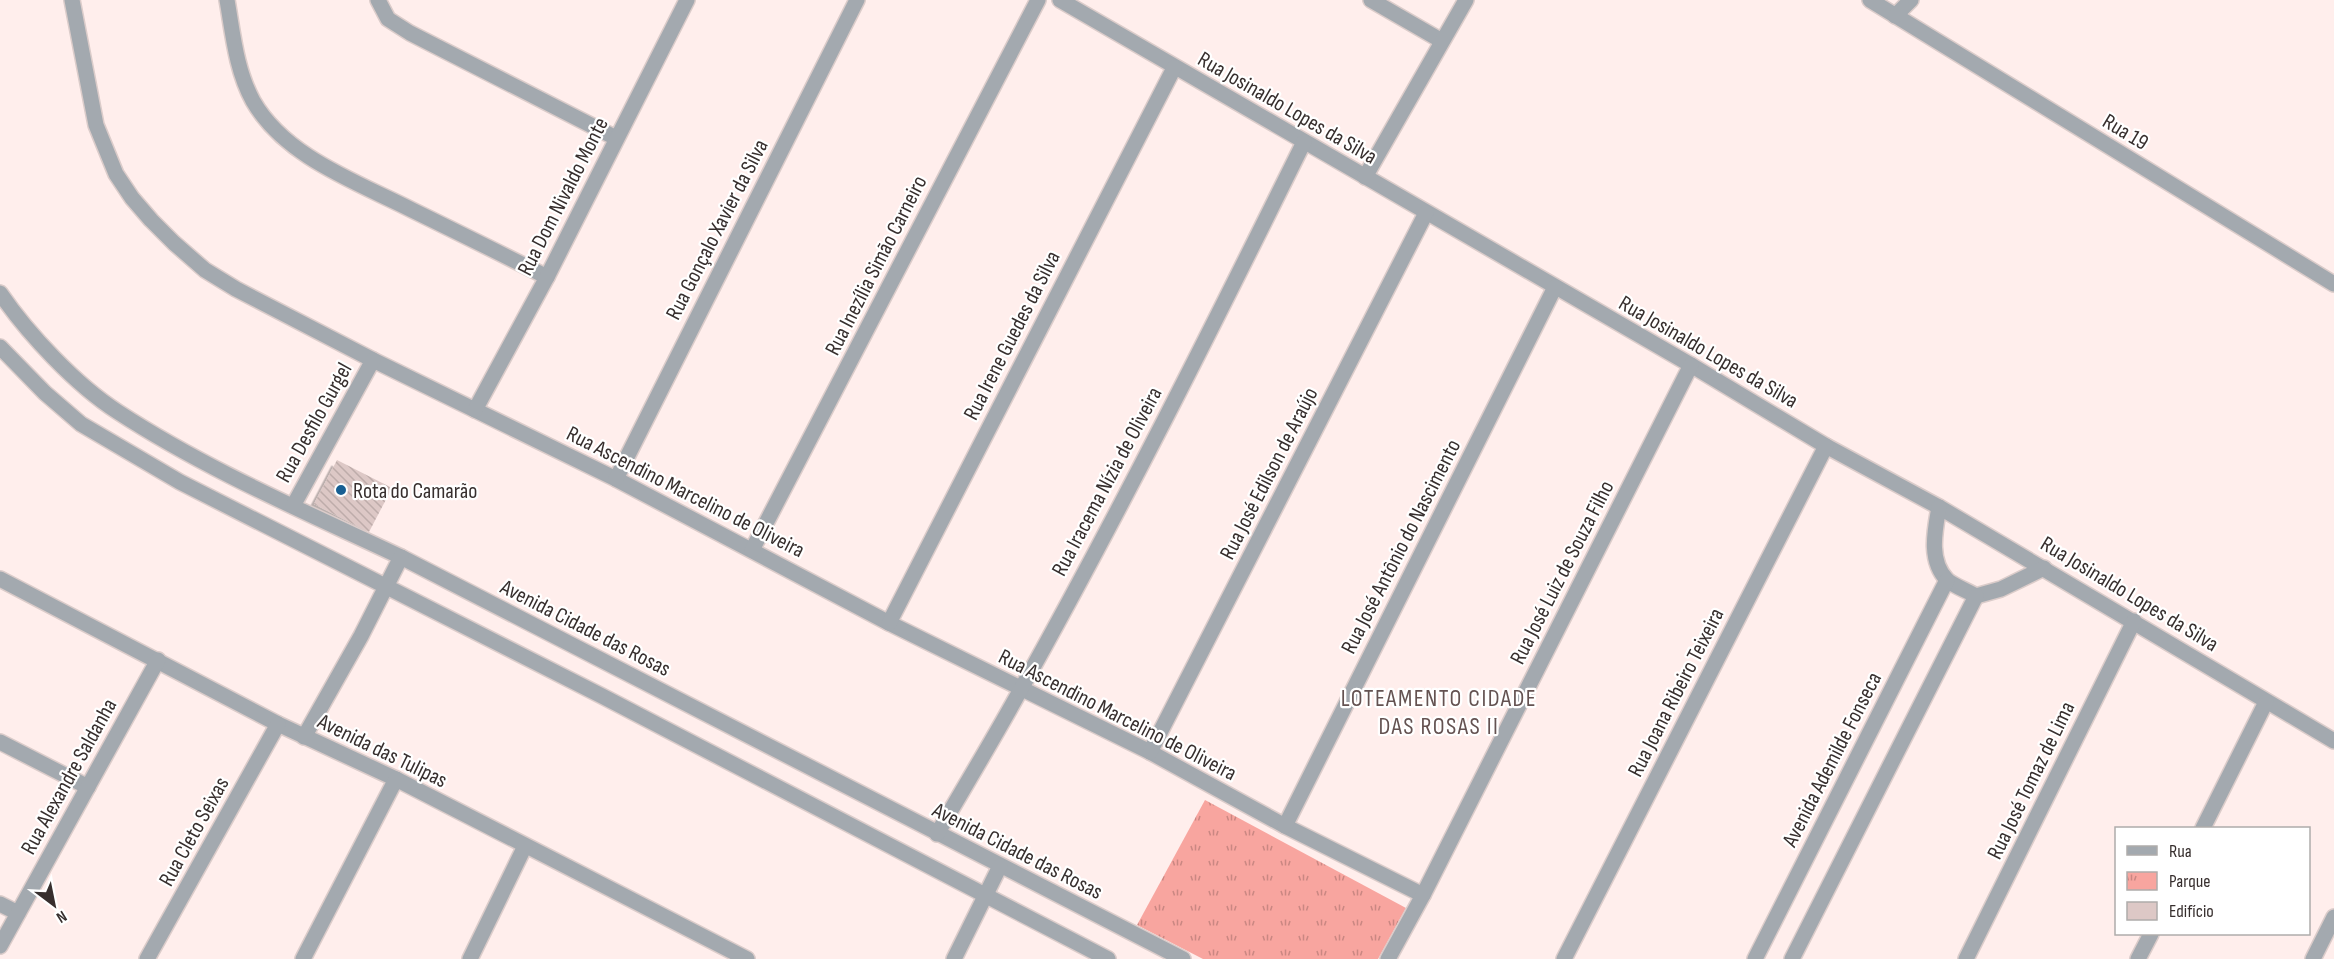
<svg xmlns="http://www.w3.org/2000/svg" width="2334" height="959" viewBox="0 0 2334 959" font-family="'Sofia Sans Condensed',sans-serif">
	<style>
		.park { fill: url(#park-tufts) }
		.building { fill: url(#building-back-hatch); filter: url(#shadow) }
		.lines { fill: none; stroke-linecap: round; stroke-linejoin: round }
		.street-casing { stroke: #dbccca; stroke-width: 18 }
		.street { stroke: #a3a9af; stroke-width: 15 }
		.poi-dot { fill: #185f93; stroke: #fff; stroke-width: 2 }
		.labels { text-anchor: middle; stroke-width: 4.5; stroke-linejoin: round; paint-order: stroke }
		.street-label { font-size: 22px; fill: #372f2e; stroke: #fff }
		.poi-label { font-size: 22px; fill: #372f2e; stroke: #fff; text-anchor: start }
		.neighbourhood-label { font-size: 24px; letter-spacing: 1.5px; fill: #645251; stroke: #fff }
	</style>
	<defs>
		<pattern id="park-tufts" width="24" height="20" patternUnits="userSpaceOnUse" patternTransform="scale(1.5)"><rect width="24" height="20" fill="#f8a59f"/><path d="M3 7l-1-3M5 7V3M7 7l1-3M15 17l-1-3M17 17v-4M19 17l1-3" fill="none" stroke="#ca8782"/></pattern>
		<pattern id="building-back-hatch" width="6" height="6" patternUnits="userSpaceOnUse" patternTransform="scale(1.5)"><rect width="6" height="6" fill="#ddc8c6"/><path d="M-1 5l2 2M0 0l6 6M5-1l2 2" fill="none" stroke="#beacaa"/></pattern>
		<filter id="shadow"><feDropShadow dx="-5.5" dy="5.5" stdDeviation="0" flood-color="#0004"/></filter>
	</defs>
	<rect width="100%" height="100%" fill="#ffeeec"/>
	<!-- park -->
	<path class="park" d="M1205,800L1406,908L1378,959H1203L1137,925Z"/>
	<!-- building -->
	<path class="building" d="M337,460L392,488L369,532L314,504Z"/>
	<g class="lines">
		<defs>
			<g id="street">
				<path d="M72,0L96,125L116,174L132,198L151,220L174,243L205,270L236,289L373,360L616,479L889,623L1150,752L1285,826L1423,895"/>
				<path d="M227,0C233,34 236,70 253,101C285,157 357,182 412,210C457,232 502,254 547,277"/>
				<path d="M378,0L388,19L410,33L616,138"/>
				<path d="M1060,0L1691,365L1826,446L1939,507L2334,741"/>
				<path d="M1371,0L1442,41"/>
				<path d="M1870,0L2334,284"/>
				<path d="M1895,16L1911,0"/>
				<path d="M1365,177L1466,0"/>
				<path d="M0,293C28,334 76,385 118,412C207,470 306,512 401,557L1183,959"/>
				<path d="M0,347L45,393L81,424L180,482L602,696L1108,959"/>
				<path d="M475,410L547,277L687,0"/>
				<path d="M616,479L857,0"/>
				<path d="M293,506L373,360"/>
				<path d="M1939,507C1935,530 1928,560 1947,580C1954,586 1968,591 1976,596L2001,589L2044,568"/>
				<path d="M752,550L1038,0"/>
				<path d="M0,579L278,724L396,779L747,959"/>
				<path d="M889,623L1174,68"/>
				<path d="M304,737L361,636L401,557"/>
				<path d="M0,742L88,787"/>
				<path d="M1150,752L1426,213"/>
				<path d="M1285,826L1555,287"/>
				<path d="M2203,828L2266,702"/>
				<path d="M937,834C965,786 994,738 1021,689C1121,510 1213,326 1304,142"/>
				<path d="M0,904L18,913"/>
				<path d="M0,946L158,660"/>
				<path d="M147,959L278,724"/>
				<path d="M303,959L396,779"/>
				<path d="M470,959L525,846"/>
				<path d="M954,959L1000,866"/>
				<path d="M1388,959L1423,895L1691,365"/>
				<path d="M1564,959L1826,446"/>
				<path d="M1755,959L1947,580"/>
				<path d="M1792,959L1976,596"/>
				<path d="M1966,959L2134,621"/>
				<path d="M2138,959L2151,934"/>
				<path d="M2313,959L2334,917"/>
			</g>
		</defs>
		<!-- street casing -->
		<use href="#street" class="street-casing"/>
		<!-- street -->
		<use href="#street" class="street"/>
	</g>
	<!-- markers -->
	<circle class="poi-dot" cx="341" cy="490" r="6"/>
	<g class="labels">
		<!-- street labels -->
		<g class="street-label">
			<text transform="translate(1288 107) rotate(30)" y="8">Rua Josinaldo Lopes da Silva</text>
			<text transform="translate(2126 131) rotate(31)" y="8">Rua 19</text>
			<text transform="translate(562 196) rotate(-63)" y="8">Rua Dom Nivaldo Monte</text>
			<text transform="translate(716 229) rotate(-63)" y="8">Rua Gonçalo Xavier da Silva</text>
			<text transform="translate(875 265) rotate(-63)" y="8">Rua Inezília Simão Carneiro</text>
			<text transform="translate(1011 335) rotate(-63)" y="8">Rua Irene Guedes da Silva</text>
			<text transform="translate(1709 351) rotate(30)" y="8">Rua Josinaldo Lopes da Silva</text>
			<text transform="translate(313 422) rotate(-61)" y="8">Rua Desfilo Gurgel</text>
			<text transform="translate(1268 473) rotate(-63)" y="8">Rua José Edilson de Araújo</text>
			<text transform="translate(1106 481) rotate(-62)" y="8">Rua Iracema Nízia de Oliveira</text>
			<text transform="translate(686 491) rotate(27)" y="8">Rua Ascendino Marcelino de Oliveira</text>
			<text transform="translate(1400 546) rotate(-63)" y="8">Rua José Antônio do Nascimento</text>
			<text transform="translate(1561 572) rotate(-63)" y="8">Rua José Luiz de Souza Filho</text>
			<text transform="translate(2130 593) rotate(31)" y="8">Rua Josinaldo Lopes da Silva</text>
			<text transform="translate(586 627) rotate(27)" y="8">Avenida Cidade das Rosas</text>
			<text transform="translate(1675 692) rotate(-63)" y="8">Rua Joana Ribeiro Teixeira</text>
			<text transform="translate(1118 714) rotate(27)" y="8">Rua Ascendino Marcelino de Oliveira</text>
			<text transform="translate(383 750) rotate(26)" y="8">Avenida das Tulipas</text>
			<text transform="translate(1831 759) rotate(-63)" y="8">Avenida Ademilde Fonseca</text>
			<text transform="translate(68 776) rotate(-61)" y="8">Rua Alexandre Saldanha</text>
			<text transform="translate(2030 780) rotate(-64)" y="8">Rua José Tomaz de Lima</text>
			<text transform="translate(193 831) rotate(-61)" y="8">Rua Cleto Seixas</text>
			<text transform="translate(1018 850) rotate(27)" y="8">Avenida Cidade das Rosas</text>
		</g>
		<!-- poi labels -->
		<g class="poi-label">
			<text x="353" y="498">Rota do Camarão</text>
		</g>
		<!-- neighbourhood labels -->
		<g class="neighbourhood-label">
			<text x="1439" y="706">LOTEAMENTO CIDADE<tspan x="1439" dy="28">DAS ROSAS II</tspan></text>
		</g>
	</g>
	<!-- legend -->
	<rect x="2115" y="827" width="195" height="108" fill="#ffffff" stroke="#afacab" stroke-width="1.5"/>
	<rect x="2127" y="846" width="30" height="9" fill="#a3a9af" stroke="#afacab" stroke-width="1.5"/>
	<text x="2169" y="857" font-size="18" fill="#372f2e">Rua</text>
	<rect x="2127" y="872" width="30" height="18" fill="url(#park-tufts)" stroke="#afacab" stroke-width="1.5"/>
	<text x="2169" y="887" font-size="18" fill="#372f2e">Parque</text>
	<rect x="2127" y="902" width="30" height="18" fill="#ddc8c6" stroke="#afacab" stroke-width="1.5"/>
	<text x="2169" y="917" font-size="18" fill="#372f2e">Edifício</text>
	<!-- north arrow -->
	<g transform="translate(54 905) rotate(148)" stroke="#ffffff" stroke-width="4.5" paint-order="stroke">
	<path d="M0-4.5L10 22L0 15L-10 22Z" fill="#372f2e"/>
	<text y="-9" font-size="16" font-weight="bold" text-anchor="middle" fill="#372f2e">N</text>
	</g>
</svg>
